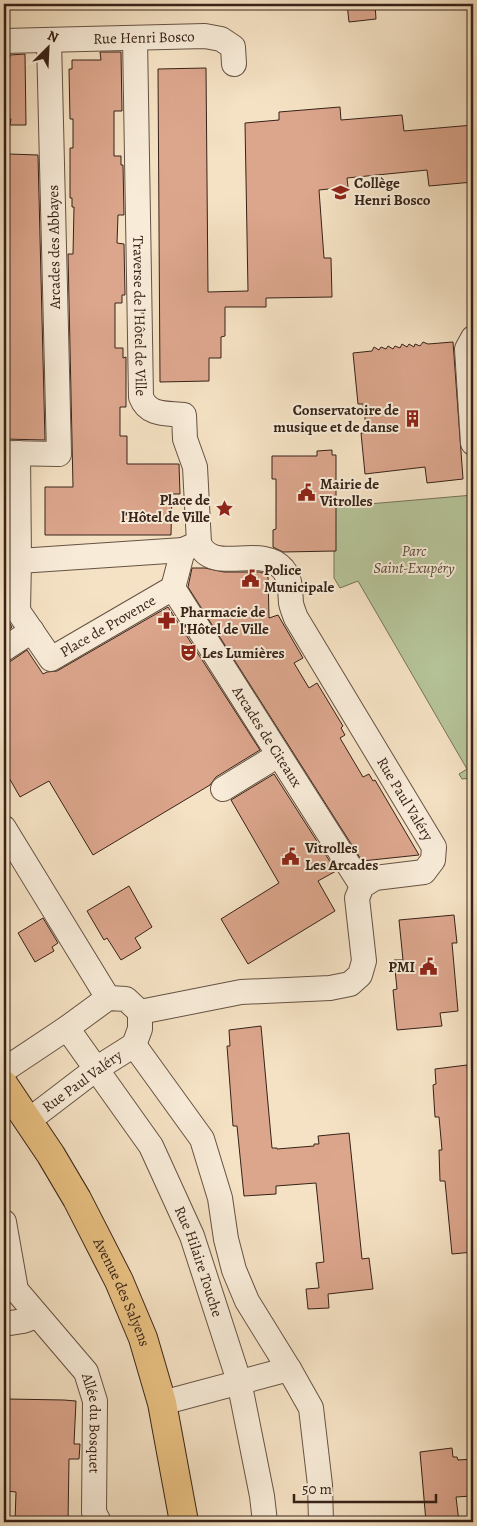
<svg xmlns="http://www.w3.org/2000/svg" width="477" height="1526" viewBox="0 0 477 1526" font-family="Alegreya,serif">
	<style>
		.green { fill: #b6c499; stroke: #767358 }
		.building { fill: #dca68d; stroke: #372218 }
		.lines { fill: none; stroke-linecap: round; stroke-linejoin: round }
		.minor-casing { stroke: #665243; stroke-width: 26 }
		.major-casing { stroke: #372218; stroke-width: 30 }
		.minor { stroke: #f8ecd9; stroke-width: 24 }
		.major { stroke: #eac182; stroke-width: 28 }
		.labels { text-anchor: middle; stroke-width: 4; stroke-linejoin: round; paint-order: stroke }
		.street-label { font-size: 15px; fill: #372218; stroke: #f8ecd9 }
		.poi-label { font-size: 15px; font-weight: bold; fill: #372218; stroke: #f8ecd9; text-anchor: start }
		.park-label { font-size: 15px; font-style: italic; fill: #574a38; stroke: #f8ecd9 }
	</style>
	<rect width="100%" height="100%" fill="#f5e2c4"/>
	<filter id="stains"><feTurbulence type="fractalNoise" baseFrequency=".004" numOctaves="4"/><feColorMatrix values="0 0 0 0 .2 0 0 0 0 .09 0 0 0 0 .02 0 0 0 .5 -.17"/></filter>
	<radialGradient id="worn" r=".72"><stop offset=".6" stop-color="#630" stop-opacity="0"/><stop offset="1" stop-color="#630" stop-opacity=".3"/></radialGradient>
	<!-- green -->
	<path class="green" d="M473,495V778L462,779L459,774L467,769L358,581L340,588L334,578V507Z"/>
	<!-- building -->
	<g class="building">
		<path d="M347,4H375L376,19L349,22Z"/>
		<path d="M100,52H121L122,111H114V156H121V165H123L124,215H118L117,243L124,244L125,295H122V303H115V348H123V358L126,357V407H120V436H127V464H179L180,494H172L171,535H45V487H73L68,254H73L74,207H72V198H70V148H73V119H70L69,69H72V60H101Z"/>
		<path d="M25,54L26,125H10L11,119H4V57H10V55Z"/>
		<path d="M206,68L208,292L248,291L245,123L279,120V112L340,107L341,120L402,115L404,131L473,125V182L429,186L427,170L347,178L348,187L319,190L324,258H331L332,297L266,298V307H225V336L221,337V358H209V381L160,382L158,69Z"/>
		<path d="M9,154L38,155L45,440L4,439V190H9Z"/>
		<path d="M423,342L428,344L453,342L463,479L427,483L425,467L365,474L361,433H367L363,404H358L353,353L372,351L374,347L379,350L381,347L386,349L388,346L393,349L395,346L400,348L402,344L407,347L409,344L414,347L415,344L420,346Z"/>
		<path d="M332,450V455H336V551L283,552L273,547V530L276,529V479H272V456H317V451Z"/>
		<path d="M192,568H205L224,572H260L268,575L269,618L278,615L303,658L294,663L309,688L317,683L343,726L341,728L345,735L340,738L363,777L369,774L373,781L375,780L419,855L362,861L188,587Z"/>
		<path d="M4,599L6,618L12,627L4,633Z"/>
		<path d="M168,607L260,750L216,777L210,785L93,855L49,781L20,797L4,769V663L11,661L27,650L43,674L47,672L57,671Z"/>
		<path d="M274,774L336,871L318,881L335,911L248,964L221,919L279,883L231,800Z"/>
		<path d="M129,886L152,927L135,938L141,948L121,960L107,938L104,940L87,911Z"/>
		<path d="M454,915L457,943H452L458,1011L440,1013L442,1026L397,1030L393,990L397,989L394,960H403L399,920Z"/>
		<path d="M43,918L58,943L52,947L54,951L35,962L18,933Z"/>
		<path d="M261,1026L272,1148H277V1149L314,1146V1144H319L318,1136L349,1133L362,1259L369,1258L373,1289L328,1294L329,1308L308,1309L306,1289L319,1288L316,1263L324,1262L316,1183L276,1186V1194L244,1196L237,1126H233L227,1046H230L229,1030Z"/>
		<path d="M467,1065L473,1134V1252L452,1254L445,1181H440L439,1150H442L439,1117H435L433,1085L436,1084L435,1069Z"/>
		<path d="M8,1399L64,1400L76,1401L74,1444H80L79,1459H69L68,1522H15L16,1492L6,1491L7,1469H9Z"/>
		<path d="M452,1448L453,1457H457L458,1460L473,1459V1491L472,1492V1496L456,1497L459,1522H426L420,1452Z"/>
	</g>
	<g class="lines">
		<defs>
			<g id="minor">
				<path id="s1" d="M135,38L141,397C148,416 167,413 184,415L185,439L195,467L199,543C212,576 261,543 283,569C291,579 290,591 291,603C292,608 294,613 296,618L434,847L433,860L424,872L375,878L362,886L357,898L364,961L360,975L350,984L330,988L241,992L140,1012"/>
				<path id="s2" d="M4,41L205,36L221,39L233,47L234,64"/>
				<path d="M473,338L467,349L473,443"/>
				<path d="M4,453L59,454L49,40"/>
				<path d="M18,453L19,561L183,550"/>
				<path id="s3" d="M19,561L18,611L51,659L173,588L183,550L199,543"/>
				<path id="s4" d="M173,588L362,886"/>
				<path d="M4,649L32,631"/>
				<path d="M223,789L267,762"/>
				<path d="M4,828L108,998"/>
				<path id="s5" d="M67,1028L151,1146L192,1236L239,1381L262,1496L265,1522"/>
				<path d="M134,1045L202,1139L220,1198L226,1239L234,1270L247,1301L289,1369L311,1408L320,1485L321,1522"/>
				<path d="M4,1070L67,1028L108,998L126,999L140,1012V1029L134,1045L96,1069L28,1121"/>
				<path id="s6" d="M4,1222L16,1290L86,1372L95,1401L94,1512L99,1522"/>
				<path d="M4,1324L23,1321L37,1316"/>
				<path d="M162,1403L289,1369"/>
			</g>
			<g id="major">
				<path id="s7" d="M4,1085L51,1155L77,1199L119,1281L143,1338L162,1403L184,1522"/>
			</g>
		</defs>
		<!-- minor casing -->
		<use href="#minor" class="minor-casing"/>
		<!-- major casing -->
		<use href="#major" class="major-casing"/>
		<!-- minor -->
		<use href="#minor" class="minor"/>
		<!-- major -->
		<use href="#major" class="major"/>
	</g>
	<!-- icons -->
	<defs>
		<symbol id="school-bare" viewBox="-9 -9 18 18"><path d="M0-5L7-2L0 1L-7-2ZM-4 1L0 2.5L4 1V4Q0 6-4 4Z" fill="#8f2418" stroke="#f8ecd9" stroke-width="2.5" paint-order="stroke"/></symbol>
		<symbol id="building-bare" viewBox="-9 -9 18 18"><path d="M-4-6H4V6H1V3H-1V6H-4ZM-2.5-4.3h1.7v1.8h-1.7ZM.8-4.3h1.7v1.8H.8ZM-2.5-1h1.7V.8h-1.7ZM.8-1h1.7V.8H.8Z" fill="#8f2418" stroke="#f8ecd9" stroke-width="2.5" paint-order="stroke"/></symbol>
		<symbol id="civic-bare" viewBox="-9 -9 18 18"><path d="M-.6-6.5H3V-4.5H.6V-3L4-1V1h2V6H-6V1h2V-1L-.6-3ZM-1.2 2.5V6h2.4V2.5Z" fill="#8f2418" stroke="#f8ecd9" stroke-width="2.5" paint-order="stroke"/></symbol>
		<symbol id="sight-bare" viewBox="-9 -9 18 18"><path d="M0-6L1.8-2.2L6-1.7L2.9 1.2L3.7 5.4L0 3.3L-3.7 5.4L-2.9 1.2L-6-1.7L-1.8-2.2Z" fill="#8f2418" stroke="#f8ecd9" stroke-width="2.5" paint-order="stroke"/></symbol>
		<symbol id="pharmacy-bare" viewBox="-9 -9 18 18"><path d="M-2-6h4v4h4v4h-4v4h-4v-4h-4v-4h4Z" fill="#8f2418" stroke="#f8ecd9" stroke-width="2.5" paint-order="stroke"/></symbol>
		<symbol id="theatre-bare" viewBox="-9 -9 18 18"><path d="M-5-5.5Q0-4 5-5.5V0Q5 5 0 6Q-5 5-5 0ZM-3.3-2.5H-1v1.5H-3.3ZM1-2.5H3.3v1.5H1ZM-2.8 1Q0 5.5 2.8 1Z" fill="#8f2418" stroke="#f8ecd9" stroke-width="2.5" paint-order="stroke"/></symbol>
	</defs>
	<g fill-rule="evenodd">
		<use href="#school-bare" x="328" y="180" width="25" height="25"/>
		<use href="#building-bare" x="400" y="406" width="25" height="25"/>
		<use href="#civic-bare" x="294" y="480" width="25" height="25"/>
		<use href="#sight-bare" x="212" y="496" width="25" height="25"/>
		<use href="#civic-bare" x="238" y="566" width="25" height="25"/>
		<use href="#pharmacy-bare" x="154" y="608" width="25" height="25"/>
		<use href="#theatre-bare" x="176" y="640" width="25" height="25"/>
		<use href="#civic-bare" x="278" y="844" width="25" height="25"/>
		<use href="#civic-bare" x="416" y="954" width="25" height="25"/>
	</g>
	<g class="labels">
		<!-- street labels -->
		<g class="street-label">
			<text dy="5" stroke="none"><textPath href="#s2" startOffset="140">Rue Henri Bosco</textPath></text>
			<text transform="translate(54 247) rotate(-91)" y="5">Arcades des Abbayes</text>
			<text dy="5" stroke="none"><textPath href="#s1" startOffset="278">Traverse de l'Hôtel de Ville</textPath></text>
			<text dy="5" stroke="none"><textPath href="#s3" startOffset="174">Place de Provence</textPath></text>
			<text dy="5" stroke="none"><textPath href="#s4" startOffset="176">Arcades de Citeaux</textPath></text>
			<text dy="5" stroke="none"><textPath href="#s1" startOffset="895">Rue Paul Valéry</textPath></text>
			<text transform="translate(82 1081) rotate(-36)" y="5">Rue Paul Valéry</text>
			<text dy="5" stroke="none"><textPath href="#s5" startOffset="270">Rue Hilaire Touche</textPath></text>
			<text dy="5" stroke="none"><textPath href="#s7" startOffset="239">Avenue des Salyens</textPath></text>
			<text dy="5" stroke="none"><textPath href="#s6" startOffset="229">Allée du Bosquet</textPath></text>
		</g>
		<!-- poi labels -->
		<g class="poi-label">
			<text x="354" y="188">Collège<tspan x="354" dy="17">Henri Bosco</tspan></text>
			<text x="399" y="415" text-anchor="end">Conservatoire de<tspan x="399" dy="17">musique et de danse</tspan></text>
			<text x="320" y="489">Mairie de<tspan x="320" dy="17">Vitrolles</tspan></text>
			<text x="210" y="505" text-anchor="end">Place de<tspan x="210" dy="17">l'Hôtel de Ville</tspan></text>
			<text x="264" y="575">Police<tspan x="264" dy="17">Municipale</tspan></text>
			<text x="180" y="617">Pharmacie de<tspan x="180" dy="17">l'Hôtel de Ville</tspan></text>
			<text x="202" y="658">Les Lumières</text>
			<text x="305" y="853">Vitrolles<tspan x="305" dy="17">Les Arcades</tspan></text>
			<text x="415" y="972" text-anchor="end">PMI</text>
		</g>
		<!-- park labels -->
		<g class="park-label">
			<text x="414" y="556">Parc<tspan x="414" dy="17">Saint-Exupéry</tspan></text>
		</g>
	</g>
	<!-- margin -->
	<rect width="477" height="1526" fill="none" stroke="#f5e2c4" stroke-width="20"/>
	<rect x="5" y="5" width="467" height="1516" fill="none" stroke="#372218" stroke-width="2.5"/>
	<rect x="10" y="10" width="457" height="1506" fill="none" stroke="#372218"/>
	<!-- north arrow -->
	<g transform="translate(48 48) rotate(24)" stroke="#f8ecd9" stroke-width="4" paint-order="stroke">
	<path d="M0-4L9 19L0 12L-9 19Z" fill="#372218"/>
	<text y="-8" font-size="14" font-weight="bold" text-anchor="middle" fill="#372218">N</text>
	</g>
	<!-- scale -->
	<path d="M294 1494v8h142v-8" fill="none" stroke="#372218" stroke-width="2.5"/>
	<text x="302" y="1494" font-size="15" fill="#372218" stroke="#f8ecd9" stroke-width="4" paint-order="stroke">50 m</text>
	<rect width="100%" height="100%" filter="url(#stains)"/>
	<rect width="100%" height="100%" fill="url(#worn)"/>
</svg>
